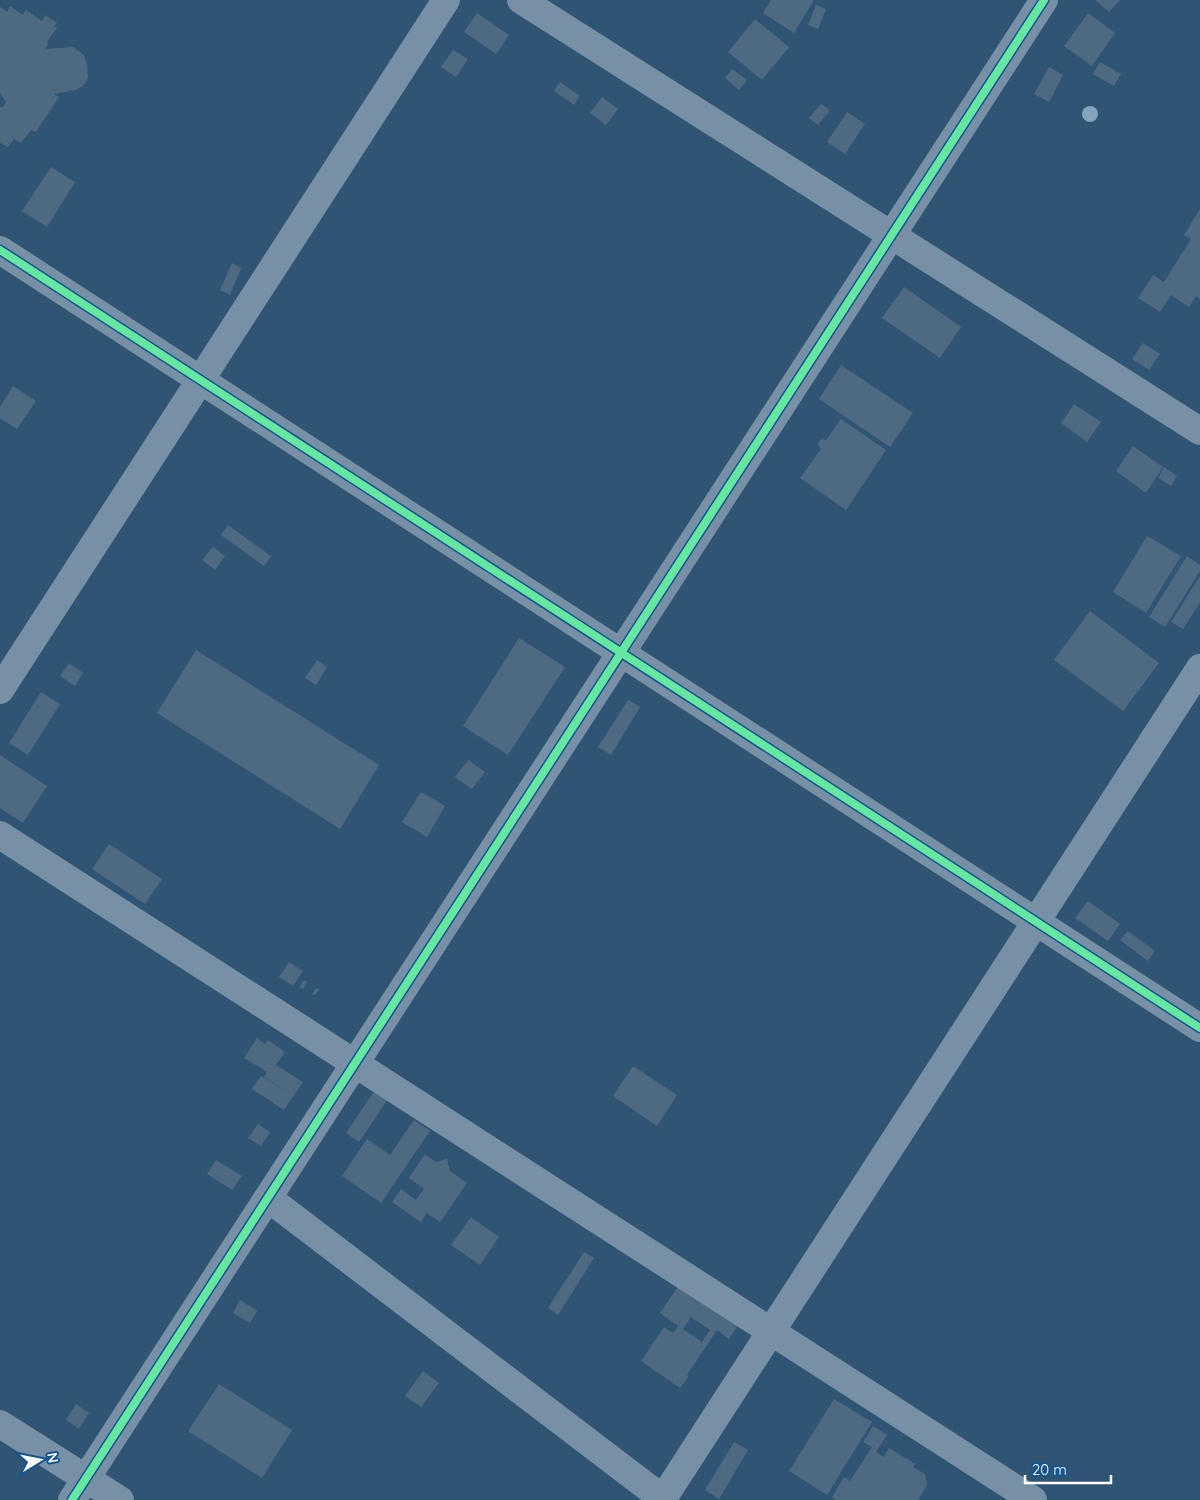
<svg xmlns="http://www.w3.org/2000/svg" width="1200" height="1500" viewBox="0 0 1200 1500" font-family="Quicksand,sans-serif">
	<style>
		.building { fill: #4d6a82; fill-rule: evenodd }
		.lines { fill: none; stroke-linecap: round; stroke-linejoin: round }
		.minor { stroke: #7790a6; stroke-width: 28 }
		.cycleway-casing { stroke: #15558e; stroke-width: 11 }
		.cycleway { stroke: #66e7a1; stroke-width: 8 }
		.tree { fill: #83a3be }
	</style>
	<rect width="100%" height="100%" fill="#305473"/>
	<!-- building -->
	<g class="building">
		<path d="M771,0H814L794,33L763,13Z"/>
		<path d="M1095,0H1120L1109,12Z"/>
		<path d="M816,5L826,9L818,29L808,25Z"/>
		<path d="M10,6L23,15L26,10L42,21L45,15L57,23L54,26L57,28L47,42L48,44L45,49L73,47L84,55L87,65L88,78L83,86L76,90L54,94L59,97L36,132L31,130L21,143L14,139L8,147L0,143V107H3L6,102L0,93V7L7,12Z"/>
		<path d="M477,13L509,35L496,54L464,32Z"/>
		<path d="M1088,13L1115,33L1092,66L1064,46Z"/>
		<path d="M755,19L789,47L762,80L728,52Z"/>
		<path d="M453,50L468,59L456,77L441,67Z"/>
		<path d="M1100,62L1121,74L1114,86L1093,74Z"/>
		<path d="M1049,67L1063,75L1049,102L1034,94Z"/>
		<path d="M732,69L747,80L739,90L725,78Z"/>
		<path d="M560,82L580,96L574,105L554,91Z"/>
		<path d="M602,97L618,109L606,125L590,113Z"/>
		<path d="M821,104L830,110L818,125L809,118Z"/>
		<path d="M847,112L865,124L845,154L827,142Z"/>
		<path d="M51,167L75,182L47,227L22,211Z"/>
		<path d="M1200,209V299L1196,296L1189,307L1171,295L1160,312L1138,298L1153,275L1164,282L1191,239L1184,235Z"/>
		<path d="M232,263L241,268L230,295L220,290Z"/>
		<path d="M904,287L961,327L940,358L882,318Z"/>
		<path d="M1143,343L1160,354L1149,370L1132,359Z"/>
		<path d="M841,365L913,413L890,447L819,399Z"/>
		<path d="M13,386L36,401L17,429L0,418V407Z"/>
		<path d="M1074,404L1101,422L1087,442L1061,423Z"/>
		<path d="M841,419L886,450L846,510L800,478L821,449L818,445L819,441L822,439L826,440Z"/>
		<path d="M1133,446L1163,467L1146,493L1116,471Z"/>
		<path d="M1164,467L1177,476L1171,486L1158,478Z"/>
		<path d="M228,525L271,556L264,566L221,535Z"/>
		<path d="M1147,536L1181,556L1146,613L1113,592Z"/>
		<path d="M213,547L225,556L215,570L202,560Z"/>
		<path d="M1187,556L1200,565V571L1165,627L1149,617Z"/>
		<path d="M1200,576V602L1183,629L1171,622Z"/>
		<path d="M1090,611L1159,663L1123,711L1054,660Z"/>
		<path d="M519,638L565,667L508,755L463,726Z"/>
		<path d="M196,650L379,765L340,829L157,713Z"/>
		<path d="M317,660L327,667L316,685L305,678Z"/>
		<path d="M69,663L83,673L75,686L60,676Z"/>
		<path d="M41,692L60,704L28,755L9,743Z"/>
		<path d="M628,700L640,707L611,755L598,747Z"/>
		<path d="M0,755L47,786L23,823L0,808Z"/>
		<path d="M468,760L485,772L472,789L455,777Z"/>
		<path d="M421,792L445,806L427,837L402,822Z"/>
		<path d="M109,844L162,879L145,904L92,869Z"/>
		<path d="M1088,901L1120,924L1108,941L1075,918Z"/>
		<path d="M1128,931L1155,951L1148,961L1120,940Z"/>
		<path d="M289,962L303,971L293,986L279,977Z"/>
		<path d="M304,980L307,982L303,989L299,987Z"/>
		<path d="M316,988L319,990L315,995L312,994Z"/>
		<path d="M257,1038L265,1044L268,1040L285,1052L276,1065L303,1082L284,1110L252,1089L261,1076L288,1092L264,1077L267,1072L244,1058Z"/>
		<path d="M633,1066L677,1095L657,1126L613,1096Z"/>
		<path d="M375,1090L388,1099L359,1142L346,1133Z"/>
		<path d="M414,1120L430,1131L381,1203L342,1176L367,1139L390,1155Z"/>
		<path d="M258,1124L270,1132L261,1146L248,1138Z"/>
		<path d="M425,1154L436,1162L447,1159L450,1171L467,1183L440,1222L427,1213L421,1222L392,1202L401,1189L416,1200L424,1189L409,1178Z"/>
		<path d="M216,1160L242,1176L232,1190L207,1174Z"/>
		<path d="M471,1217L499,1237L480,1265L451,1245Z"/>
		<path d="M584,1252L594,1258L558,1315L548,1308Z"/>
		<path d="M679,1285L738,1325L729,1339L717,1330L687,1375L689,1376L680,1388L641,1361L664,1327L673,1333L678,1326L660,1313ZM691,1317L710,1330L702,1342L683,1329Z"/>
		<path d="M240,1300L257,1311L250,1323L233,1313Z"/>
		<path d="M423,1371L439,1383L421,1407L405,1396Z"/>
		<path d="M219,1384L292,1430L262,1478L188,1431Z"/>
		<path d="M834,1399L872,1422L827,1495L789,1471Z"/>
		<path d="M76,1404L89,1413L79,1429L66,1420Z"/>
		<path d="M873,1426L887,1435L876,1452L884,1457L889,1448L915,1464L913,1467L925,1474L927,1485L918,1500H836L832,1497L844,1477L850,1481L872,1447L863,1442Z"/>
		<path d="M734,1442L748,1450L719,1499L705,1490Z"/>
	</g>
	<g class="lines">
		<!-- minor -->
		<g class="minor">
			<path d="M521,0L1200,431"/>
			<path d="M0,250L1200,1028"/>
			<path d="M0,690L446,0"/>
			<path d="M0,835L1033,1500"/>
			<path d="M268,1198L663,1499"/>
			<path d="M0,1424L120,1500"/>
			<path d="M72,1500L1044,0"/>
			<path d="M662,1500L1200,668"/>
		</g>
		<defs>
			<g id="cycleway">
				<path d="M0,250L1200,1028"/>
				<path d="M72,1500L1044,0"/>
			</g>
		</defs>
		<!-- cycleway casing -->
		<use href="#cycleway" class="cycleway-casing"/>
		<!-- cycleway -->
		<use href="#cycleway" class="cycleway"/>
	</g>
	<!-- trees -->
	<circle class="tree" cx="1090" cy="114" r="8"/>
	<!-- north arrow -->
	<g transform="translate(40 1460) rotate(80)" stroke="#15558e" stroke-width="4" paint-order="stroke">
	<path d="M0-4L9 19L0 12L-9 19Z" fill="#ffffff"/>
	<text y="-8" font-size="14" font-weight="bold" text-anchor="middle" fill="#ffffff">N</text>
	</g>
	<!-- scale -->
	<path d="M1025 1475v8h86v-8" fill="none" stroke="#ffffff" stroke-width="2.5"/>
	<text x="1032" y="1475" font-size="15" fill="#ffffff" stroke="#15558e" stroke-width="4" paint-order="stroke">20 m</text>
</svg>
